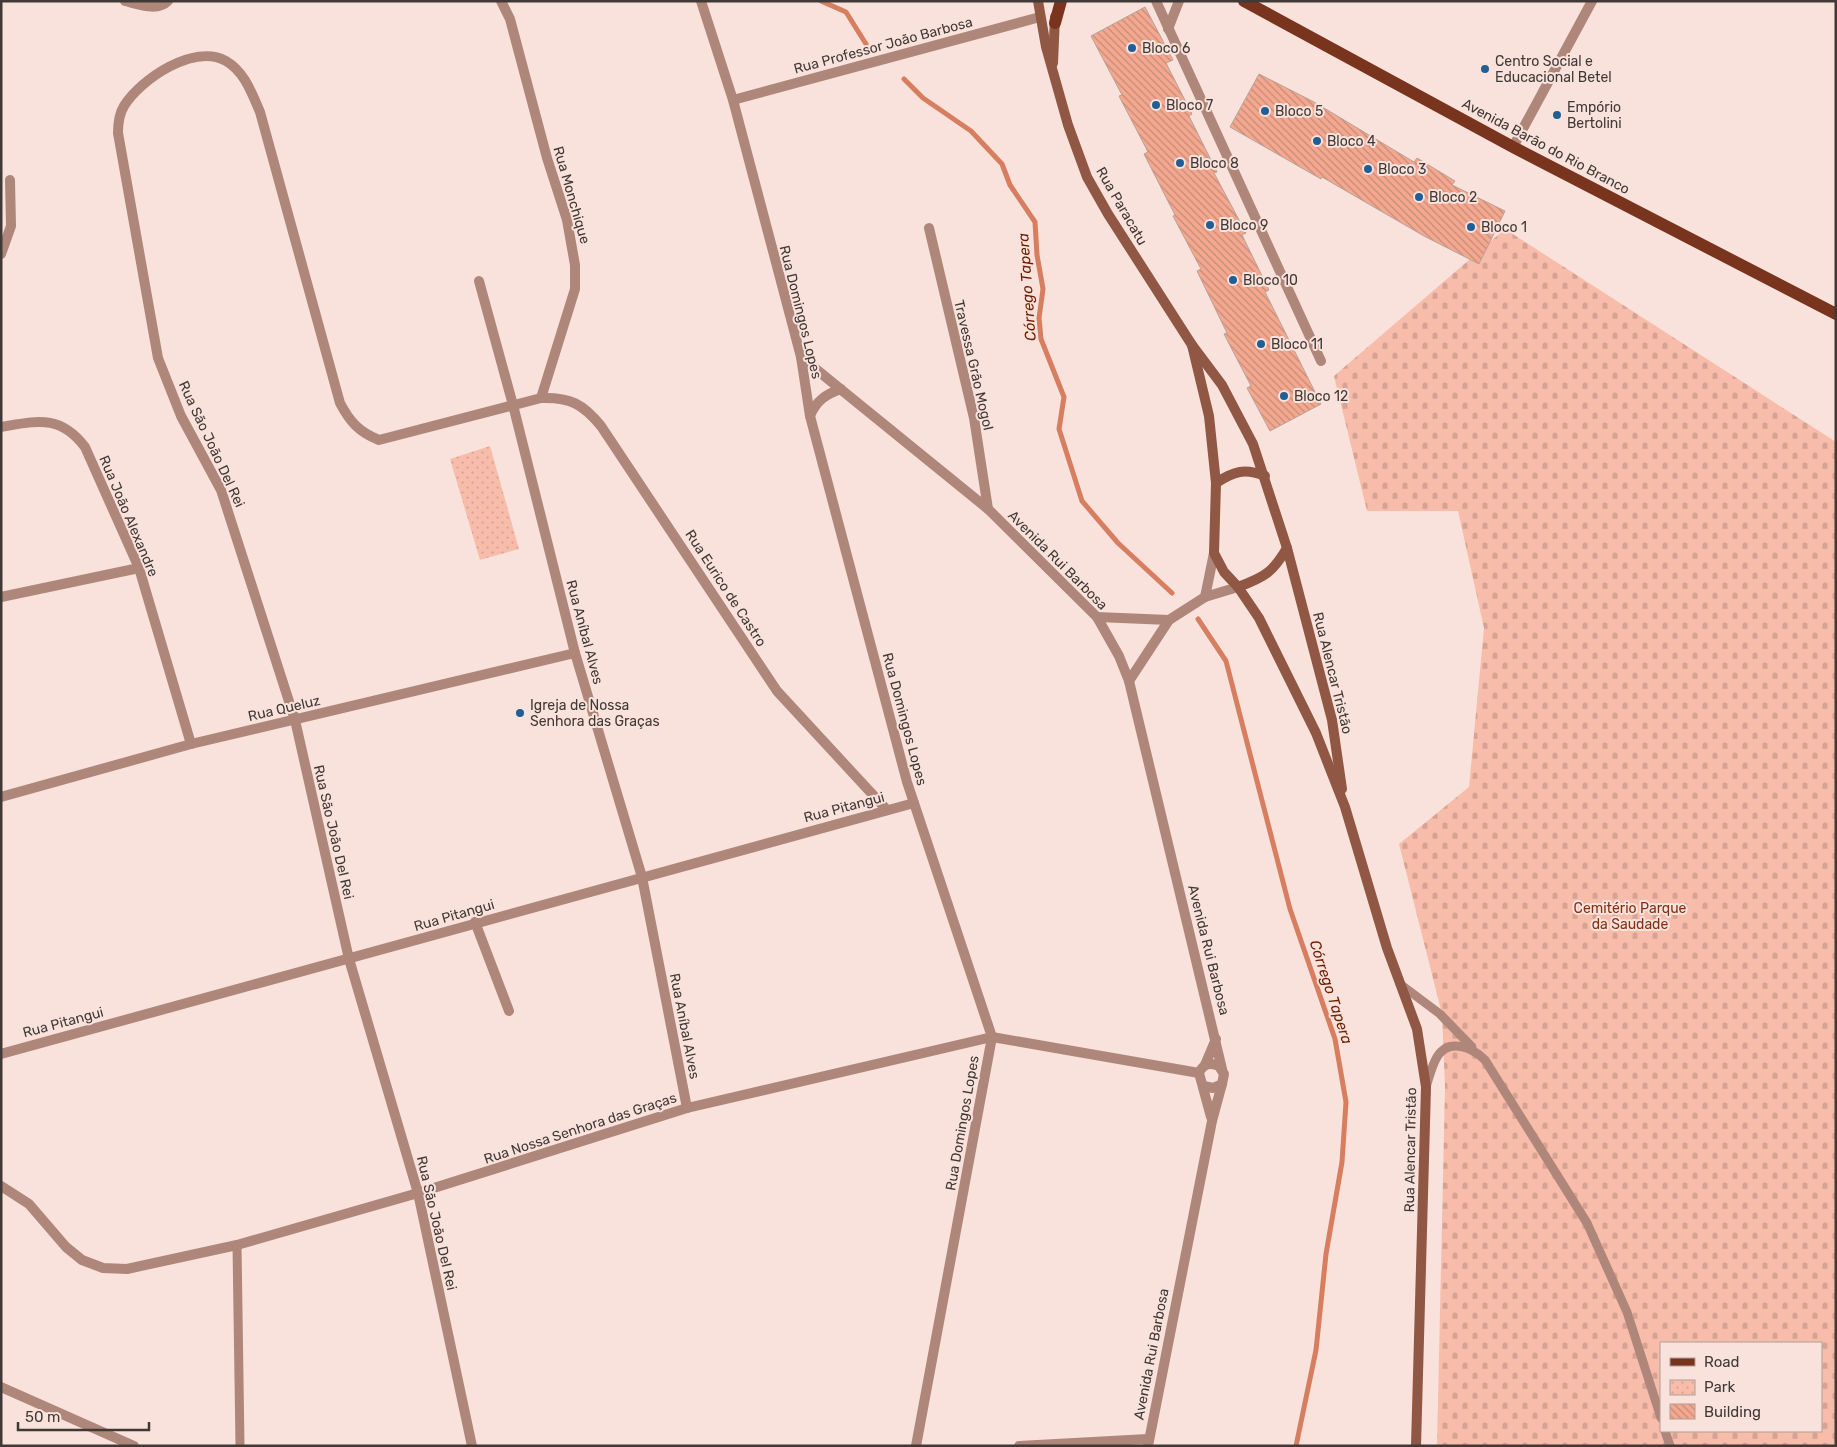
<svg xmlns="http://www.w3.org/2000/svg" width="1837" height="1447" viewBox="0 0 1837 1447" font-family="Rubik,sans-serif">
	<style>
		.cemetery { fill: url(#cemetery-stones); fill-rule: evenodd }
		.park { fill: url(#park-dots) }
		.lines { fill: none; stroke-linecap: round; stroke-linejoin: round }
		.stream { stroke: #d77d60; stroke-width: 5 }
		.building { fill: url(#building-back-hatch); stroke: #b7a29b }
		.lane { stroke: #af877a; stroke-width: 9 }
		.street { stroke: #af877a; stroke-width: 10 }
		.secondary { stroke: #915745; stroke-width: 10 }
		.primary { stroke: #79341e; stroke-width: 12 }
		.poi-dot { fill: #205f95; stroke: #f9e2db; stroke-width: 2 }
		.labels { text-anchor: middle; stroke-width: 4; stroke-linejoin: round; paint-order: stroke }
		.street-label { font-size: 14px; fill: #413936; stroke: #f9e2db }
		.poi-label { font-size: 14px; fill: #413936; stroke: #f9e2db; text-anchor: start }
		.park-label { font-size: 14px; fill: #823013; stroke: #f9e2db }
		.water-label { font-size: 15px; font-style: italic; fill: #6e1d00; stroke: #f9e2db }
	</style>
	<defs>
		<pattern id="cemetery-stones" width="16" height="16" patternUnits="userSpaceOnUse" patternTransform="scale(1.25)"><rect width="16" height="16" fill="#f8bcaa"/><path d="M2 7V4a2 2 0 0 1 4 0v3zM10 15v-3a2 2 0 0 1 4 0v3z" fill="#d6a293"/></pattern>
		<pattern id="park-dots" width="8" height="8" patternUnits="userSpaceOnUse" patternTransform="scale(1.25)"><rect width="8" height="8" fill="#f8bcaa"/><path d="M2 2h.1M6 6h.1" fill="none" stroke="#d6a293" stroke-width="1.8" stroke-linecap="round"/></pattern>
		<pattern id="building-back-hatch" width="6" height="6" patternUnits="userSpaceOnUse" patternTransform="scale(1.25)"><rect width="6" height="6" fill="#f4a890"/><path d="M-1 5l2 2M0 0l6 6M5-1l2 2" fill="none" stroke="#c78a76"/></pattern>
	</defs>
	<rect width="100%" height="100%" fill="#f9e2db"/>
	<!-- cemetery -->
	<path class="cemetery" d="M1505,229L1836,442V1446H1437L1445,1087L1442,1014L1399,844L1469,787L1484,628L1458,511H1367L1334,376ZM1661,1343H1821V1431H1661Z"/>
	<!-- park -->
	<path class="park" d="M490,446L519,549L480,560L450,459Z"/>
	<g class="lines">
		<!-- stream -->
		<g class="stream">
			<path d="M821,1L846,12L866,44"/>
			<path d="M904,79L923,98L971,131L1002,164L1010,185L1035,222L1037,255L1043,289L1039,318L1041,339L1064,397L1059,429L1082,501L1118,543L1172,593"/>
			<path d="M1198,619L1226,661L1290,909L1335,1039L1346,1102L1342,1162L1326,1254L1316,1350L1296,1446"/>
		</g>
	</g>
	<!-- building -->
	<g class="building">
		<path d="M1145,7L1173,60L1166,63L1192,114L1189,116L1217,172L1214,173L1246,233L1242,235L1269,290L1265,292L1321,404L1270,431L1247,388L1251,386L1224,334L1227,333L1197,271L1201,269L1173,216L1175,215L1144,154L1148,152L1119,96L1122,95L1091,36Z"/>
		<path d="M1259,74L1314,102L1414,162L1417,158L1455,181L1452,185L1505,211L1479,264L1424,236L1322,177L1321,179L1230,127Z"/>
	</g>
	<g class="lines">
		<!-- lane -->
		<g class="lane">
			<path d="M1400,984L1440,1014L1472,1047"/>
			<path d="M1426,1087C1429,1078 1432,1065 1437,1057C1449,1037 1473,1048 1485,1060L1587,1223L1627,1312L1661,1418"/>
			<path d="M237,1245L240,1446"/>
			<path d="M1665,1431L1670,1446"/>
		</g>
		<!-- street -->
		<g class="street">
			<path d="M125,1C138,4 157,12 168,1"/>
			<path d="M501,1L510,19L547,158L567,220L575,265V289L541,398"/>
			<path d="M701,1L733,100L801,357L810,416L907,782L992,1037L916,1446"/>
			<path d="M1156,1L1321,361"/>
			<path d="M1168,29L1179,1"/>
			<path d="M733,100L1040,17"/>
			<path d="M1513,147L1592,1"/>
			<path d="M929,228L974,418L988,509"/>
			<path d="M1,254L11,226L10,180"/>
			<path d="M479,281L513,405L575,653L642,877L687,1108"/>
			<path d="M801,357L988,509L1097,617L1119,656L1129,681L1222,1069"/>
			<path d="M810,416C816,401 826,394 841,389"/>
			<path d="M1,427C37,421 60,414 85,447L139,568L191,744"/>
			<path d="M1,597L139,568"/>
			<path d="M1205,597L1214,553"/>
			<path d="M1097,617L1169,620"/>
			<path d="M1129,681L1169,620L1205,597L1238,587"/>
			<path d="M1,797L191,744L575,653"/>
			<path d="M475,922L509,1011"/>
			<path d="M1,1054L914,803"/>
			<path d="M1205,1065L1216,1039"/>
			<path d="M1204,1086L1213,1088L1222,1084L1224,1074L1219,1066C1210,1062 1203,1064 1199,1073L1211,1117"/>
			<path d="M1,1186L29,1204L66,1247L82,1260L103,1268L127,1269L237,1245L418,1193L687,1108L992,1037L1199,1073"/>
			<path d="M1,1387L134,1446"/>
			<path d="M472,1446L418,1193L349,959L295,720L221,490L181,416L158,358L118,133C118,123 119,114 124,106C141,79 194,43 226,61C245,72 252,94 260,112L340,403C350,422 359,432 379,440L541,398C570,397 583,404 601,426L777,691L886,809"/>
			<path d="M1019,1446L1148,1439"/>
			<path d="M1148,1446L1212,1121L1222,1084"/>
		</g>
		<!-- secondary -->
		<g class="secondary">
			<path d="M1038,1L1046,47L1068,125L1087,177L1108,214L1192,345L1222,385L1253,444L1287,548L1332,720L1342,789"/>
			<path d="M1053,63L1055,17"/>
			<path d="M1192,345L1209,416L1216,483L1214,553L1224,572L1238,587L1259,618L1316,733L1345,807L1387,948L1417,1029L1426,1087L1416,1446"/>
			<path d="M1216,483C1234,471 1245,468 1265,476"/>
			<path d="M1238,587C1265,577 1273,572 1287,548"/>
		</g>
		<!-- primary -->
		<g class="primary">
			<path d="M1244,1L1513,147L1836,314"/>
			<path d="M1055,23L1061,1"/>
		</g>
	</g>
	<!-- markers -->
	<g class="poi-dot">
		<circle cx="1132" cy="48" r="5"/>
		<circle cx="1485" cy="69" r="5"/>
		<circle cx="1156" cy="105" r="5"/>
		<circle cx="1265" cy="111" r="5"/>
		<circle cx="1557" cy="115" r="5"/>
		<circle cx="1317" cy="141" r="5"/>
		<circle cx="1180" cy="163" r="5"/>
		<circle cx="1368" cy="169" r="5"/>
		<circle cx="1419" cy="197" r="5"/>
		<circle cx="1210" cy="225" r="5"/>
		<circle cx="1471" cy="227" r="5"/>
		<circle cx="1233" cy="280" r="5"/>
		<circle cx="1261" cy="344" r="5"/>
		<circle cx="1284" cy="396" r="5"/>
		<circle cx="520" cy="713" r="5"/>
	</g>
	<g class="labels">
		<!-- street labels -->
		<g class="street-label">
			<text transform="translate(883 45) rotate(-15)" y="5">Rua Professor João Barbosa</text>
			<text transform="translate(1546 146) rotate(28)" y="5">Avenida Barão do Rio Branco</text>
			<text transform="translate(572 195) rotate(74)" y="5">Rua Monchique</text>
			<text transform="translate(1122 206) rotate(60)" y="5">Rua Paracatu</text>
			<text transform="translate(801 312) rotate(76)" y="5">Rua Domingos Lopes</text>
			<text transform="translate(974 365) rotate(77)" y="5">Travessa Grão Mogol</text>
			<text transform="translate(212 444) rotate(65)" y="5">Rua São João Del Rei</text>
			<text transform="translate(129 516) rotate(67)" y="5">Rua João Alexandre</text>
			<text transform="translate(1058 560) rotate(45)" y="5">Avenida Rui Barbosa</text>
			<text transform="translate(726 588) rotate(57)" y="5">Rua Eurico de Castro</text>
			<text transform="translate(585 632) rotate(75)" y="5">Rua Aníbal Alves</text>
			<text transform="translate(1333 673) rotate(76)" y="5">Rua Alencar Tristão</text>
			<text transform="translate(284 708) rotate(-13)" y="5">Rua Queluz</text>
			<text transform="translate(905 719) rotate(75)" y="5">Rua Domingos Lopes</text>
			<text transform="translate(844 807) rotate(-15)" y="5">Rua Pitangui</text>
			<text transform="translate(334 832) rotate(77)" y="5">Rua São João Del Rei</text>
			<text transform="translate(454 915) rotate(-16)" y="5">Rua Pitangui</text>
			<text transform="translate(1209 950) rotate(76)" y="5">Avenida Rui Barbosa</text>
			<text transform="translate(63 1022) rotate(-15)" y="5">Rua Pitangui</text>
			<text transform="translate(685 1026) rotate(79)" y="5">Rua Aníbal Alves</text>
			<text transform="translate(962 1123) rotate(-80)" y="5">Rua Domingos Lopes</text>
			<text transform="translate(580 1128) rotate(-18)" y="5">Rua Nossa Senhora das Graças</text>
			<text transform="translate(1410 1150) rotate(-89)" y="5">Rua Alencar Tristão</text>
			<text transform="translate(437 1223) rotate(77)" y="5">Rua São João Del Rei</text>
			<text transform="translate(1151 1354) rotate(-79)" y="5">Avenida Rui Barbosa</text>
		</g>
		<!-- poi labels -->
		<g class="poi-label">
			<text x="1142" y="53">Bloco 6</text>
			<text x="1495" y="66">Centro Social e<tspan x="1495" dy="16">Educacional Betel</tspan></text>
			<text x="1166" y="110">Bloco 7</text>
			<text x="1567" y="112">Empório<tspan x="1567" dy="16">Bertolini</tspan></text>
			<text x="1275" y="116">Bloco 5</text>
			<text x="1327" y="146">Bloco 4</text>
			<text x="1190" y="168">Bloco 8</text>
			<text x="1378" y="174">Bloco 3</text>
			<text x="1429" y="202">Bloco 2</text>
			<text x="1220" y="230">Bloco 9</text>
			<text x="1481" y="232">Bloco 1</text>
			<text x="1243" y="285">Bloco 10</text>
			<text x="1271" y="349">Bloco 11</text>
			<text x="1294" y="401">Bloco 12</text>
			<text x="530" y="710">Igreja de Nossa<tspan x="530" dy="16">Senhora das Graças</tspan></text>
		</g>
		<!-- park labels -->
		<g class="park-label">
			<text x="1630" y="913">Cemitério Parque<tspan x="1630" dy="16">da Saudade</tspan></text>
		</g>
		<!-- water labels -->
		<g class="water-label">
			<text transform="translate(1027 287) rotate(-94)" y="5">Córrego Tapera</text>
			<text transform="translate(1331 992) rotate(72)" y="5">Córrego Tapera</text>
		</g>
	</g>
	<!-- border -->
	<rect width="1837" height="1447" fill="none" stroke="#413936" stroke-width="5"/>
	<!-- legend -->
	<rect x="1660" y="1342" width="162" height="90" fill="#f9e2db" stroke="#af9e99"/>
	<rect x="1670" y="1358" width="25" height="8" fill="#79341e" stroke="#af9e99"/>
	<text x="1704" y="1367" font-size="15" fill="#413936">Road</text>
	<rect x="1670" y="1380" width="25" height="15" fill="url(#park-dots)" stroke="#af9e99"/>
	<text x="1704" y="1392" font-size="15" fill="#413936">Park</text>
	<rect x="1670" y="1404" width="25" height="15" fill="url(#building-back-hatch)" stroke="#af9e99"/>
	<text x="1704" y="1417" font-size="15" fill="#413936">Building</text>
	<!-- scale -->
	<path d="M18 1422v8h131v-8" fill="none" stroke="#413936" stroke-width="2.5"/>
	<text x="25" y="1422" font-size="15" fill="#413936" stroke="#f9e2db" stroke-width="4" paint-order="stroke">50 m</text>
</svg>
